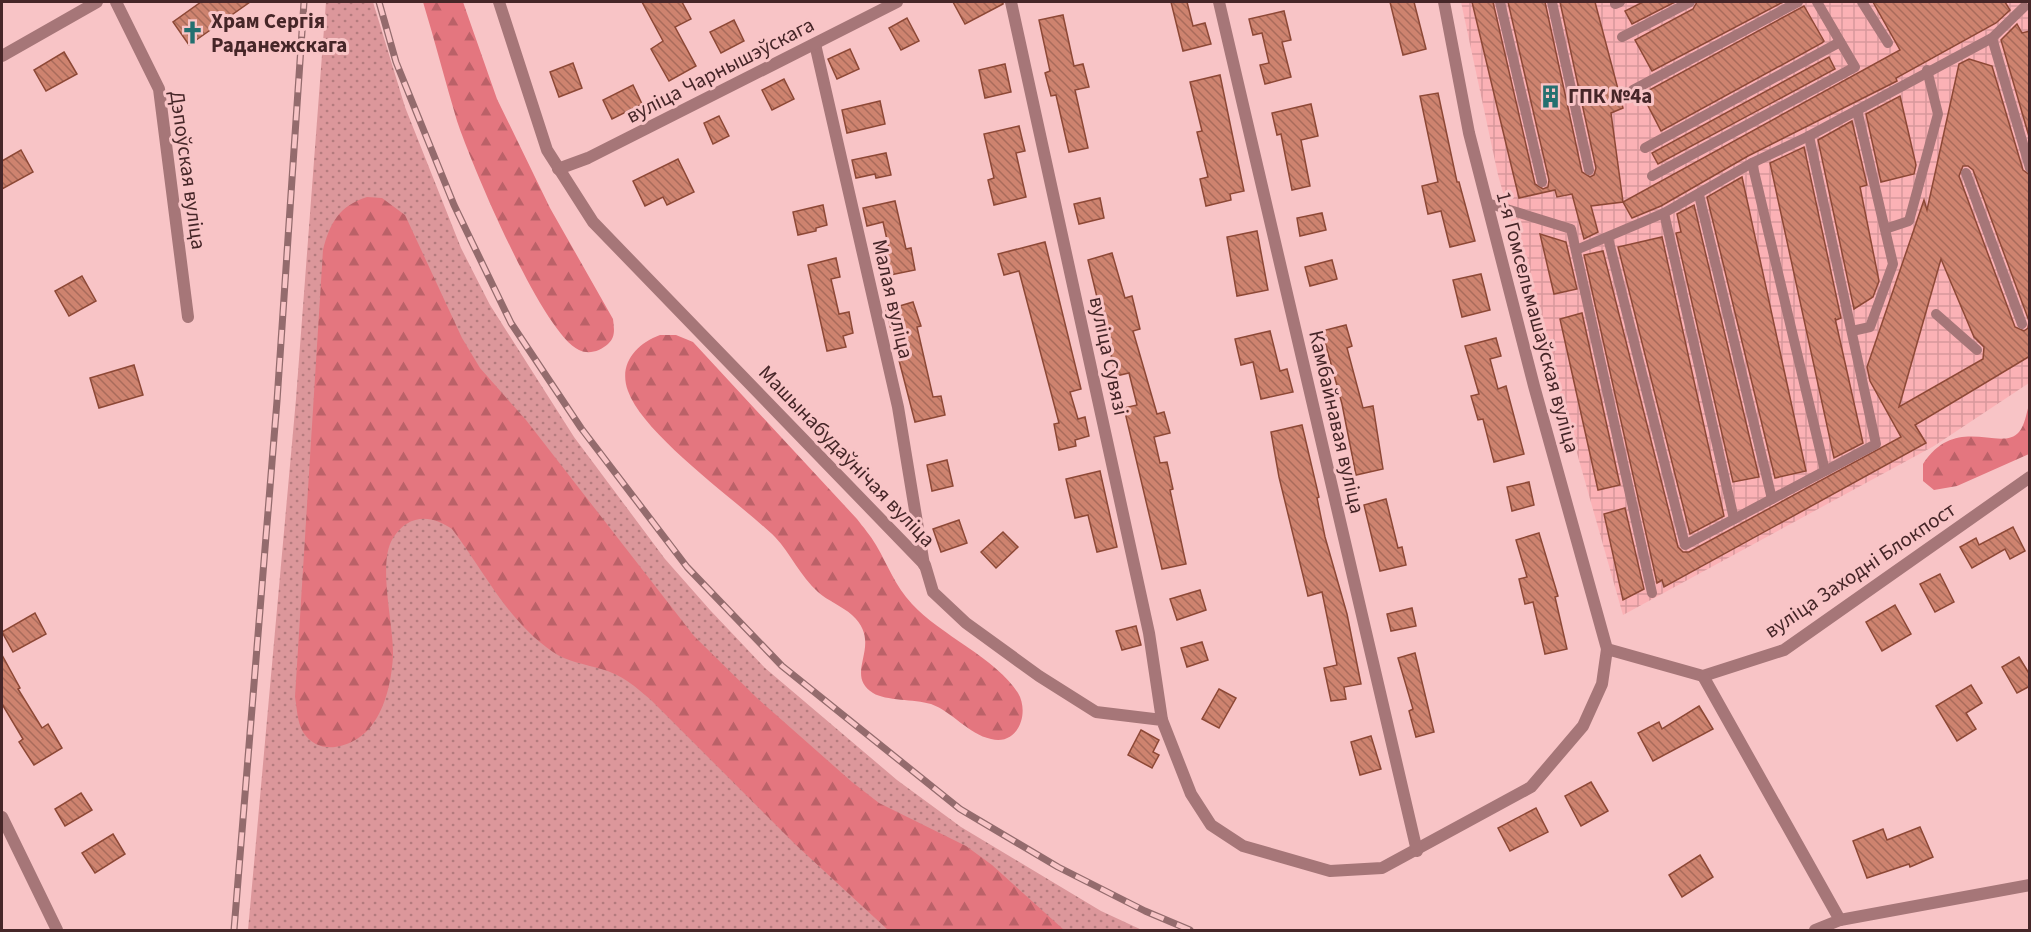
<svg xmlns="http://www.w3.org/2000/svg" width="2031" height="932" viewBox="0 0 2031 932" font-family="'Source Sans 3',sans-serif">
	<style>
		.industrial { fill: url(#industrial-grid) }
		.grass { fill: url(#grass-dots) }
		.forest { fill: url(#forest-firs) }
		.building { fill: url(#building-back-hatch); stroke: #8d4836; stroke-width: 1.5; fill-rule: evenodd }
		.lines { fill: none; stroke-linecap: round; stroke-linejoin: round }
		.service { stroke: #a67678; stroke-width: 10 }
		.minor { stroke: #a67678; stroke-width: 12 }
		.tertiary { stroke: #a67678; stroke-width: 12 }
		.rail-casing { stroke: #946b6d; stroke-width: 7 }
		.rail { stroke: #f8c4c6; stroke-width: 4.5; stroke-dasharray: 14; stroke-linecap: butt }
		.labels { text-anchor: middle; stroke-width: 6; stroke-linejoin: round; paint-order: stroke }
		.poi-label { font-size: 21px; font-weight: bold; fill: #462628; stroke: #f8c4c6; text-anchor: start }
		.street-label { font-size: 21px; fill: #462628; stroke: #f8c4c6 }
	</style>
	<defs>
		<pattern id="industrial-grid" width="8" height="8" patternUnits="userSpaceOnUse" patternTransform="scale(1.5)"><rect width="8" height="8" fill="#fbb1b5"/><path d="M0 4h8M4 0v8" fill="none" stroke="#d8989c"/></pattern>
		<pattern id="grass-dots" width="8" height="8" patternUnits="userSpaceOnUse" patternTransform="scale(1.5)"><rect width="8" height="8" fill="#dc979b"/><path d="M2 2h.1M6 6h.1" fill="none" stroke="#b47b7e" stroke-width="1.8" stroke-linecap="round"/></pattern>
		<pattern id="forest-firs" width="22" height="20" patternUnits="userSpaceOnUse" patternTransform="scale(1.5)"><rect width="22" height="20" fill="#e4767f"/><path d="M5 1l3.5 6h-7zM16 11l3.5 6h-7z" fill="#bb6168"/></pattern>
		<pattern id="building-back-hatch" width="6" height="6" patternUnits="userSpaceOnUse" patternTransform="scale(1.5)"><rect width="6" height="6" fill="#ce836f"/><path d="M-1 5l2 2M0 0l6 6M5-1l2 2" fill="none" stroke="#a96b5b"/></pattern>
	</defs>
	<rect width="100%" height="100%" fill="#f8c4c6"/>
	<!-- industrial -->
	<path class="industrial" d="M1461,2H2029V383L1934,446L1623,615L1498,175Z"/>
	<!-- grass -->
	<path class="grass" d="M326,2H373L405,107L461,248L490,305L574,437L665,559L710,610L765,668L897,780L961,827L1101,911L1142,930H248L296,399Z"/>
	<!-- forest -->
	<g class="forest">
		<path d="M423,2H463L497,99L550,208L613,319C614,328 616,337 608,344C600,351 589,355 579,350C542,333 471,163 457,121C445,81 435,41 423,2Z"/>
		<path d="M367,197L382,198L405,215L462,338L480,368L526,420L694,636L757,698L852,782L879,803L966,846L992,865L1064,930H888L796,845L651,700C636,687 621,674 601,669C585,664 568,662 553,652C507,621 485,572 452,529C431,514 408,514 393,538C377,563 394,625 393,655C392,678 386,707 372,725C357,746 320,759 303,732C297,722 297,708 295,697L323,250C330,223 339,206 367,197Z"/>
		<path d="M660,335H676L693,342L857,519C863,527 871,536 876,545C888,565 895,586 912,604C939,634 997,659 1018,693C1030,713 1018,746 991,739C968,734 953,712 931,704C914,699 886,701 873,693C842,673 885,645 852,615C842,606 828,601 818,592C800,576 791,554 775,537C739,502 644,436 628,391C618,364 636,344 660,335Z"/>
		<path d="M2029,405V454L1957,486L1934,490L1923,481V464C1956,413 2001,453 2019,432C2025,425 2026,414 2029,405Z"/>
	</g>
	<!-- building -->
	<g class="building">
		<path d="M201,2H250L189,45L173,22Z"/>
		<path d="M642,2H682L691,19L675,27L696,66L669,81L651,49L663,41Z"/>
		<path d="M953,2H1003V4L965,24Z"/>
		<path d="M1171,2H1187L1193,26L1205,23L1211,44L1183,51Z"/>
		<path d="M1390,2H1414L1426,49L1403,55Z"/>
		<path d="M1472,2H1493L1535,184L1543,189L1548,187L1549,180L1508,2H1545L1582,172L1590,177L1594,175L1596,168L1560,2H1595L1623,108L1611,113L1623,202L1591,206L1598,232L1584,239L1572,194L1557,197L1555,190L1519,198Z"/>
		<path d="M1643,2H1675L1632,24L1625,11Z"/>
		<path d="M1697,2H1783L1652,71L1635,40L1693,9Z"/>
		<path d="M1873,2H2005L2010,10L1996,23L1896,78L1897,81L1748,156L1661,206L1632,218L1623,202L1900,50Z"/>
		<path d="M1804,6L1824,41L1822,43L1661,131L1642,94Z"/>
		<path d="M1284,11L1291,40L1282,42L1291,77L1265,84L1260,65L1269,63L1262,33L1253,35L1249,19Z"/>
		<path d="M1063,15L1074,66L1083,64L1089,87L1075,90L1088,148L1069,152L1056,95L1051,96L1045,73L1050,71L1039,20Z"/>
		<path d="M907,18L919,41L901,50L889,28Z"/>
		<path d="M734,20L744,41L721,53L710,32Z"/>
		<path d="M2017,24L2022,33L2030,31V140L2001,40Z"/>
		<path d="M850,49L859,69L837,79L828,59Z"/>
		<path d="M64,52L77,74L46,91L34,70Z"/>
		<path d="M1829,57L1835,69L1658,164L1652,153Z"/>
		<path d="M1969,59L1992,66L2023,170L2030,175V356L1915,425L1926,443L1664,587L1662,580L1657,583L1584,255L1603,251L1678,547L1683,552H1689L1901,437L1870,381L1867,367L1924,200L1927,210L1959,64ZM1963,166H1968L1973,170L2029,321L2028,328L2024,331L2015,327L1959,176ZM1941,259L1974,337L1984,347L1983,359L1899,407Z"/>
		<path d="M573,63L582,88L559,97L550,72Z"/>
		<path d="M1005,64L1011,92L985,98L979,70Z"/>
		<path d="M1220,75L1244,191L1230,194L1231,200L1206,206L1200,179L1208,177L1197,132L1202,131L1190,82Z"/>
		<path d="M784,79L794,99L772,110L762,90Z"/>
		<path d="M633,85L642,104L612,119L603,100Z"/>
		<path d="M1438,93L1457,182H1459L1475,241L1450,247L1441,211L1428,214L1422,186L1438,182L1420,96Z"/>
		<path d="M1900,96L1916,165L1914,174L1881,182L1866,114Z"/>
		<path d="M880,101L885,124L847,133L842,110Z"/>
		<path d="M1311,104L1318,136L1301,140L1310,186L1292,190L1281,134L1277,135L1272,113Z"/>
		<path d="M719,116L729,136L713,144L704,123Z"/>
		<path d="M1852,121L1867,185L1860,187L1879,281L1873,297L1854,309L1818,140Z"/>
		<path d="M1019,126L1025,151L1016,153L1026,197L994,205L988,180L994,178L984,134Z"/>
		<path d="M1804,147L1841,318L1836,320L1835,318L1863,443L1834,458L1770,163Z"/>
		<path d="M21,150L33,172L2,189V161Z"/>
		<path d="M886,153L891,175L876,178L875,174L856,178L852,160Z"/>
		<path d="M678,159L694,192L667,205L663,197L645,206L633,181Z"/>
		<path d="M1742,177L1806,471L1775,478L1707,197Z"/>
		<path d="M1100,198L1104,218L1079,224L1074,204Z"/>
		<path d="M895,201L906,249L911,248L915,270L880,277L876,256L890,253L883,222L867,226L863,208Z"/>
		<path d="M823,205L827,225L816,228V231L798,235L793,212Z"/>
		<path d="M1694,205L1759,477L1733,482L1676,233L1681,232L1677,214Z"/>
		<path d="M1322,213L1326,230L1300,236L1297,218Z"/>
		<path d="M1257,231L1268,290L1237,296L1227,237Z"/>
		<path d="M1540,234L1566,242L1577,289L1554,294Z"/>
		<path d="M1662,237L1724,516L1690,534L1618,247Z"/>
		<path d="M1045,242L1081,389L1070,392L1078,419L1085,417L1089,436L1075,440L1076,446L1059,450L1054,424L1059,423L1019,271L1004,275L998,254Z"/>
		<path d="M1112,253L1125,298L1132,296L1140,329L1133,331L1157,414L1164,412L1170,433L1154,437L1160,463L1167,462L1173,489L1170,490L1186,564L1162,569L1124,408L1137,405L1129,373L1116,376L1088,260Z"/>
		<path d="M836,258L840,277L831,279L839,314L849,312L853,333L843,336L846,347L827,351L808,265Z"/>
		<path d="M1332,260L1337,279L1310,286L1305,267Z"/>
		<path d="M1481,274L1490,310L1462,317L1453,280Z"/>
		<path d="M82,276L96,301L69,316L55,291Z"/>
		<path d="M913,302L921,326L917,327L933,397L941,396L945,415L915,422L886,310Z"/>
		<path d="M1582,313L1620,485L1598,490L1560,319Z"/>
		<path d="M1346,325L1352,346L1347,348L1363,408L1373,406L1383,469L1356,475L1342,404L1322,331Z"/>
		<path d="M1270,331L1280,371L1287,369L1293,392L1261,399L1253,362L1241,365L1235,339Z"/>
		<path d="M1496,338L1501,356L1490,359L1498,389L1506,386L1524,454L1494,462L1483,419L1478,420L1471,396L1479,394L1465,346Z"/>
		<path d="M134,365L143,395L99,408L90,378Z"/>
		<path d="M1302,425L1319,497L1317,498L1325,537L1347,614L1361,684L1344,687L1346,699L1331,701L1324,668L1337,665L1322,592L1308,596L1279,477L1271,432Z"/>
		<path d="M947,460L953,486L932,491L927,465Z"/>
		<path d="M1100,471L1117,547L1097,552L1088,515L1075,518L1066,479Z"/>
		<path d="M1529,482L1534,505L1512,511L1507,487Z"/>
		<path d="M1386,499L1398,548L1402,547L1406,565L1380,571L1364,505Z"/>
		<path d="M1625,508L1644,589L1623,600L1604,514Z"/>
		<path d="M959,520L967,543L941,552L933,529Z"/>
		<path d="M2013,527L2025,551L2010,559L2005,549L1972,568L1960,547L1976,538L1979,545Z"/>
		<path d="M1003,532L1018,547L996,568L981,552Z"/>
		<path d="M1539,533L1558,596L1555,597L1567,649L1545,654L1533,602L1525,604L1519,579L1527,577L1516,540Z"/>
		<path d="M1940,574L1954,602L1935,612L1920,584Z"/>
		<path d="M1200,590L1206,610L1177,620L1170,599Z"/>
		<path d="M1895,605L1911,634L1882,651L1866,622Z"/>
		<path d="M1412,608L1416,626L1391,631L1387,614Z"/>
		<path d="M35,613L46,634L13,652L2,632Z"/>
		<path d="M1136,626L1141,645L1122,650L1116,631Z"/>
		<path d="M1202,642L1208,660L1187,667L1181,648Z"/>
		<path d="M1415,653L1434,732L1416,737L1409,711L1413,709L1398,658Z"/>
		<path d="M2,655L20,688L18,689L42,728L48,724L62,748L34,765L19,742L23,739L2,704Z"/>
		<path d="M2019,657L2030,675V686L2017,693L2002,667Z"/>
		<path d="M1971,685L1982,703L1966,713L1976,729L1957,741L1936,706Z"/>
		<path d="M1219,689L1236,698L1219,728L1202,719Z"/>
		<path d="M1699,706L1713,729L1653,761L1638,733L1659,722L1662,729Z"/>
		<path d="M1141,730L1159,740L1153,752L1159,755L1152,768L1128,755Z"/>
		<path d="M1371,736L1381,769L1360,775L1351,742Z"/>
		<path d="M1591,782L1608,811L1581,826L1565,796Z"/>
		<path d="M81,793L92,810L65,826L55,809Z"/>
		<path d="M1536,808L1548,832L1510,851L1498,828Z"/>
		<path d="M1920,827L1933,857L1910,867L1909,864L1867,878L1853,841L1883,829L1887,840Z"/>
		<path d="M113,834L125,854L95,873L82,853Z"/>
		<path d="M1700,855L1713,877L1682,897L1669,875Z"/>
	</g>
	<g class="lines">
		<!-- service -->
		<g class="service">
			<path d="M1500,2L1542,182"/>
			<path d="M1552,2L1589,170"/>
			<path d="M1862,2L1888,43"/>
			<path d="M1615,4L1620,2"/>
			<path d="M1622,37L1690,2"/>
			<path d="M1992,38L2030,168"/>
			<path d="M1633,90L1798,2"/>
			<path d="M1645,148L1840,42"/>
			<path d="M1752,163L1825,471"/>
			<path d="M1966,173L2022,324"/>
			<path d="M1652,176L1855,67L1817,2"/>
			<path d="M1699,195L1772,499"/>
			<path d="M1487,203L1571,229L1652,593"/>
			<path d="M1664,213L1734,519"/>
			<path d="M1885,229L1909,221L1938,114L1927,70"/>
			<path d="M1608,238L1685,545L1876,444L1809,136"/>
			<path d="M1576,250L1664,213L1752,163L1809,136L1992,38L2024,7"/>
			<path d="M1936,314L1977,350"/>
			<path d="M1852,331L1870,327L1893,264L1857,110"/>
		</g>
		<!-- minor -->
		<g class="minor">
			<path d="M116,2L159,89L188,317"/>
			<path d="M499,2L547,150L593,222L925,565L933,592L966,623L1039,676L1096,712L1162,720L1191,794L1211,825L1243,846L1330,871L1382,868L1531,787L1583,726L1602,684L1607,649L1703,676L1784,650L2030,477"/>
			<path d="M1011,2L1149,633L1162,720"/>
			<path d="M1219,2L1417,851"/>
			<path d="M1444,2L1469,133L1534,386L1607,649"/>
			<path d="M815,44L898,407L924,565"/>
			<path d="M558,169L588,158L897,2"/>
			<path d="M1703,676L1840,920L1815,930"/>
			<path d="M2,817L57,930"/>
			<path d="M1840,920L2030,885"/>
		</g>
		<!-- tertiary -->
		<path class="tertiary" d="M2,56L97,2"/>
		<defs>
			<g id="rail">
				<path d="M379,2L396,62L454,205L511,323L581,428L687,567L782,666L960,809L1058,867L1145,911L1190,930"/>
				<path d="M234,930L277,401L304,2"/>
			</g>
		</defs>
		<!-- rail casing -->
		<use href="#rail" class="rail-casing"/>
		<!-- rail -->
		<use href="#rail" class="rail"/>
	</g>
	<!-- icons -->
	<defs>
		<symbol id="church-bare" viewBox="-9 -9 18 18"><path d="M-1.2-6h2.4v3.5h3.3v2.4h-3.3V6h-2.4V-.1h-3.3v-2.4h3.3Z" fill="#247070" stroke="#f8c4c6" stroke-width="2.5" paint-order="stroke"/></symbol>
		<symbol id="building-bare" viewBox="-9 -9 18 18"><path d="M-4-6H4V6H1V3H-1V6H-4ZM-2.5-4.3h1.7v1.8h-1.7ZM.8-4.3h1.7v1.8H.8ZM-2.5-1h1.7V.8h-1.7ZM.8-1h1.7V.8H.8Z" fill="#247070" stroke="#f8c4c6" stroke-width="2.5" paint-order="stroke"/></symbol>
	</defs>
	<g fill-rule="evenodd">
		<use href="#church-bare" x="176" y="16" width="33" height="33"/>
		<use href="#building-bare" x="1534" y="80" width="33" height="33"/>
	</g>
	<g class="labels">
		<!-- poi labels -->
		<g class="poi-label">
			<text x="211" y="28">Храм Сергія<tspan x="211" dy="24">Раданежскага</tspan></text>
			<text x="1568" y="103">ГПК №4а</text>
		</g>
		<!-- street labels -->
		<g class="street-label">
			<text transform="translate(720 70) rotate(-27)" y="7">вуліца Чарнышэўскага</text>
			<text transform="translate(188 170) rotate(82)" y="7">Дэпоўская вуліца</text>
			<text transform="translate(893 299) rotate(77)" y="7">Малая вуліца</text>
			<text transform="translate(1538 322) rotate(75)" y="7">1-я Гомсельмашаўская вуліца</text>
			<text transform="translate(1109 356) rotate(78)" y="7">вуліца Сувязі</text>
			<text transform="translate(1337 422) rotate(77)" y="7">Камбайнавая вуліца</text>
			<text transform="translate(847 456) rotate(46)" y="7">Машынабудаўнічая вуліца</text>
			<text transform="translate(1860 570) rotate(-34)" y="7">вуліца Заходні Блокпост</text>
		</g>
	</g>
	<!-- border -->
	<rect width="2031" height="932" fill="none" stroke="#462628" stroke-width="6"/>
</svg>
